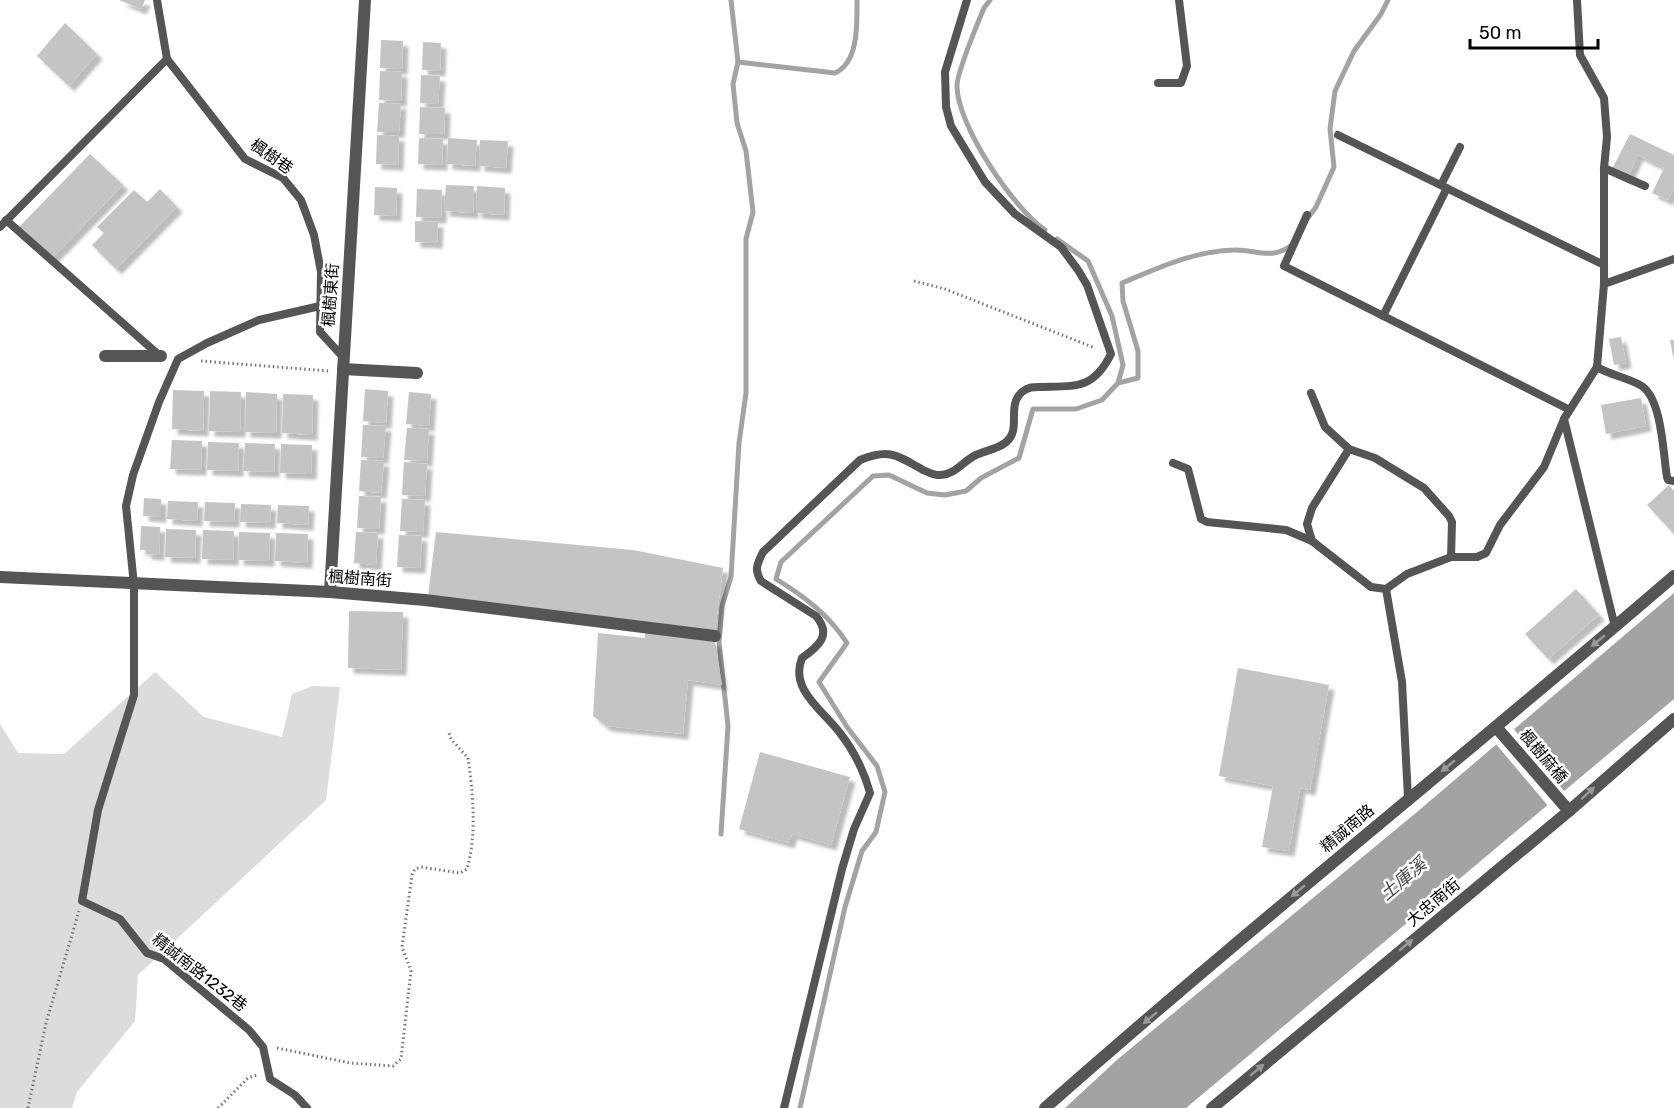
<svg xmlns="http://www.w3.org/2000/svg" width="1674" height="1108" viewBox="0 0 1674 1108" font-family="Rubik,'Noto Sans TC',sans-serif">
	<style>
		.green { fill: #dcdcdc }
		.water { fill: #a3a3a3 }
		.pier { fill: #fff }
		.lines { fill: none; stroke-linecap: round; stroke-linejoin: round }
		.stream { stroke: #a3a3a3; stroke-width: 5 }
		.building { fill: #c4c4c4; filter: url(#shadow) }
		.path { stroke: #777; stroke-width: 3; stroke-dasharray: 1.5 3; stroke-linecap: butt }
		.service { stroke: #555; stroke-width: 8 }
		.minor { stroke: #555; stroke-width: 12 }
		.oneway { fill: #999 }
		.labels { text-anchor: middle; stroke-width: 5; stroke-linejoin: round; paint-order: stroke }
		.street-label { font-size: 16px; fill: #000; stroke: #fff }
		.water-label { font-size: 18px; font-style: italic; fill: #444; stroke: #fff }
	</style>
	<defs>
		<filter id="shadow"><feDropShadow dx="5.5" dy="5.5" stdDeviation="1.5" flood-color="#0004"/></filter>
	</defs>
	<rect width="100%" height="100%" fill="#fff"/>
	<!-- green -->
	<path class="green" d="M155,672L204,717L282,737L292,694L312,686L340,687L326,800L138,975L135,1021L77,1092L72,1108H0V724L18,753L64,754Z"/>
	<!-- water -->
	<path class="water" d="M1674,593V699L1186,1108H1065L1118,1059L1417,812Z"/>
	<!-- pier -->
	<path class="pier" d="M1513,728L1564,791H1569L1549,807L1495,743Z"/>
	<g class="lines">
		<!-- stream -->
		<g class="stream">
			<path d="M990,0L984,8C978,22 956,75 957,87C958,126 1013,208 1045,230"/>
			<path d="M738,62L835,73C859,62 857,24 857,0"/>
			<path d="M1307,219L1316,207L1334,167L1330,129L1335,91L1354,51L1381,14L1388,0"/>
			<path d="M1118,383L1138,378V351L1123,301L1122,283C1158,268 1194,251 1234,250C1255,249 1271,261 1292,245"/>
			<path d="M721,834L728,726L719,642L722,606L731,577L739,443L746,393V239L753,212L746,151L737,123L733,84L738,62L731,0"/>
			<path d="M800,1108L845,907L862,851L876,832L885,792L877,766L847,727L819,682L847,643C828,614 805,597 776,579L781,562L873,476L889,475L927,493L945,495L966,491L981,478L1019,458L1033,409H1076L1102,400L1118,383L1123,365L1112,316L1088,261L1057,239"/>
		</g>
	</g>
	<!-- building -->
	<g class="building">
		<path d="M119,0H145L141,9Z"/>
		<path d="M65,23L97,54L69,86L37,56Z"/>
		<path d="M381,40L403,41L402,69L380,68Z"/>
		<path d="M423,42L441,43L440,71L422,70Z"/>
		<path d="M380,71L402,72L401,101L379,100Z"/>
		<path d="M421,75L440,76L438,104L420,103Z"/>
		<path d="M379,103L401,104L399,132H377Z"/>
		<path d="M420,107L445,108L444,134H419Z"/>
		<path d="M1630,134L1674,155V188L1668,200L1652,193L1664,168L1638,155L1627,179L1611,171Z"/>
		<path d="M377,135L399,136L398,165L376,164Z"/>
		<path d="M419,138L443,139L442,165L418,164Z"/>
		<path d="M448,138L477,140L475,166L447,164Z"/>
		<path d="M480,140L508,141L506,168L479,166Z"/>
		<path d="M90,154L123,185L52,258L19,227Z"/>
		<path d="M446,185L474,186L473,213L444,211Z"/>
		<path d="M477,186L505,188L504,215L476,213Z"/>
		<path d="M375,187L397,188L396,216L374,215Z"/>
		<path d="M160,189L177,207L116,269L92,245L104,233L97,227L134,190L147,202Z"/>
		<path d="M417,189L442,190L441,218L416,217Z"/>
		<path d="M415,221L438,222L437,243L415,242Z"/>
		<path d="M1621,337L1626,363L1614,365L1609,339Z"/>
		<path d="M1670,340H1674V356H1673Z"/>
		<path d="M365,389L388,391L386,423L363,421Z"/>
		<path d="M173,390L204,391L203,431L172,429Z"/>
		<path d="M210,391L241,392L240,432L209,431Z"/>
		<path d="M246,392L277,394L276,433L245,432Z"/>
		<path d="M409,392L431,394L429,426L406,424Z"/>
		<path d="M283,394L313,395L312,435L282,433Z"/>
		<path d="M1641,398L1646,426L1606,434L1601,405Z"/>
		<path d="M363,425L386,426L383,458L361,457Z"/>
		<path d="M407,428L429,429L427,461L404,460Z"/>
		<path d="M172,440L202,441L201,470L170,469Z"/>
		<path d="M208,442L239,443L238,471L207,470Z"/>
		<path d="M245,443L275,444L274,472L243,471Z"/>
		<path d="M281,444L312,445L311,474L280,473Z"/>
		<path d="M361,460L384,461L381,493L359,491Z"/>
		<path d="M404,462L427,464L425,496L402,495Z"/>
		<path d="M1669,485L1674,491V534L1647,505Z"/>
		<path d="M359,496L381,497L379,529L357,528Z"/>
		<path d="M144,498L161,499V517L143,516Z"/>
		<path d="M402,499L425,500L423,532L400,531Z"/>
		<path d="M168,501L198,502L197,521L167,519Z"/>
		<path d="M205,502L235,503L234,522L204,521Z"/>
		<path d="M241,504L271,505L270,523L240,522Z"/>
		<path d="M278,505L309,506L308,525L277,523Z"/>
		<path d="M141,526L160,527L159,555L146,554V550H140Z"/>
		<path d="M166,529L196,530L195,558L165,557Z"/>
		<path d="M203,530L234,531L233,560L202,559Z"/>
		<path d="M239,532L270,533L269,561L238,560Z"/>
		<path d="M356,532L378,533L376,565L354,563Z"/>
		<path d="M436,532L633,550L723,568L715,630L428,596Z"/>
		<path d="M276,533L308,534L307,563L275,561Z"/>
		<path d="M399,535L422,536L420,568L397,567Z"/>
		<path d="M1576,589L1599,615L1548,659L1525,634Z"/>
		<path d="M349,611L403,612L401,670L348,668Z"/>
		<path d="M645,632L715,642L722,685L688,680L683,734L606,726L593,716L598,633L645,638Z"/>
		<path d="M1238,668L1329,685L1310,790L1300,788L1289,851L1262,847L1273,786L1219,776Z"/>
		<path d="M760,752L850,777L831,845L792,834L789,843L739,829Z"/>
	</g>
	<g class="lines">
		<!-- path -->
		<g class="path">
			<path d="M914,281L945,289L1095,348"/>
			<path d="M201,361L329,371"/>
			<path d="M277,1048L350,1063L393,1066L401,1059L411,971L402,947L412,875L415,869L421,867L460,873L467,869C477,835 473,793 468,758L451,739L449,733"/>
			<path d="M28,1108L46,1023L79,911"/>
			<path d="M218,1108L248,1078L257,1075"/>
		</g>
		<!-- service -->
		<g class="service">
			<path d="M157,0L167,59L245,159L283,178L301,200L314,235L321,272L320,332L343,357"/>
			<path d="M1577,0L1580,55L1604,98L1607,137L1604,168V284L1597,367L1564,419L1615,627"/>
			<path d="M1158,83H1181L1187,66L1179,0"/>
			<path d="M1338,135L1604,265"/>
			<path d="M1604,168L1645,186"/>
			<path d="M1441,185L1460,147"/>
			<path d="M1307,215L1284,266L1568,409"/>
			<path d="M6,220L160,356"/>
			<path d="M0,227L167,59"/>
			<path d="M1604,284L1674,259"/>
			<path d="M1383,316L1447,188"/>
			<path d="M1597,367C1610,375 1626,377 1640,385C1662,396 1663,454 1667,477L1668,480L1674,481"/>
			<path d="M1311,393L1325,427L1349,449L1375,458L1424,488L1449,516L1452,522L1451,557"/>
			<path d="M1349,449L1312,508L1307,524L1312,541L1371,587L1386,589L1402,682L1408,798"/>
			<path d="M1173,463L1188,469L1201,519L1207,522L1286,530L1312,541"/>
			<path d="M1386,589L1407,574L1451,557H1477L1486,553L1500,525L1544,467L1564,419"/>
			<path d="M307,1108L295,1095L270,1079L263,1047L249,1030L164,959L147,953L120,919L82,901L98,810L134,695V585L126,506L133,475L159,402L178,359L207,343L259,320L320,306"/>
			<path d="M784,1108L842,869L854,829L870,793C864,771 854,751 840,733C824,711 789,690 802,658C819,646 832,635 816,616L761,581C754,570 757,564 763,552L860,460C889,448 897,455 923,470C929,472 934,476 941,475C956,474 963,461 976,455C988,449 1009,448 1013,431C1016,419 1010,402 1022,392C1029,386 1035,387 1044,387C1078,386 1094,388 1111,354L1087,285L1078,270L1061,247L1015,214L985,182L951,126L946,107L945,72L967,0"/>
		</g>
		<!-- minor -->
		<g class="minor">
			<path d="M105,356H161"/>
			<path d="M343,369L417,373"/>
			<path d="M0,577L330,592L425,600L715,636"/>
			<path d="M330,592L365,0"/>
			<path d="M1496,727L1569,811"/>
			<path d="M1045,1108C1251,926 1466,755 1674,576"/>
			<path d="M1212,1108L1569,811L1674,719"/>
		</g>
	</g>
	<!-- one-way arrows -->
	<defs><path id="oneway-solid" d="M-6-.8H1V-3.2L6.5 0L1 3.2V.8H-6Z" transform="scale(1.5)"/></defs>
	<g class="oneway">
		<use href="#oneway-solid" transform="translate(1598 641) rotate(140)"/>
		<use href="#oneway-solid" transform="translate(1448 766) rotate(141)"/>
		<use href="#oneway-solid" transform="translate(1588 793) rotate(-43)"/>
		<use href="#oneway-solid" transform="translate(1298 891) rotate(140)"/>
		<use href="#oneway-solid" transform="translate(1406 945) rotate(-40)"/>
		<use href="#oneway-solid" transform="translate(1150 1018) rotate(140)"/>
		<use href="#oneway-solid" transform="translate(1257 1070) rotate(-40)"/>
	</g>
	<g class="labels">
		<!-- street labels -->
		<g class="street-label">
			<text transform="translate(272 156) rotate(35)" y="6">楓樹巷</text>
			<text transform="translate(330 295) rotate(-86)" y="6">楓樹東街</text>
			<text transform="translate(360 578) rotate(4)" y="6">楓樹南街</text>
			<text transform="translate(1544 756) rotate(50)" y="6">楓樹麻橋</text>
			<text transform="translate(1347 828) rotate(-40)" y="6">精誠南路</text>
			<text transform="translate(1433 902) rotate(-40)" y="6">大忠南街</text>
			<text transform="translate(200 972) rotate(38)" y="6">精誠南路1232巷</text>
		</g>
		<!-- water labels -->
		<g class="water-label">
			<text transform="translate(1403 879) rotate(-40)" y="6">土庫溪</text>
		</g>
	</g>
	<!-- scale -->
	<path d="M1470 39v9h128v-9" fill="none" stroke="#000000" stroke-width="3"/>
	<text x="1479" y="39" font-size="18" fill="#000000" stroke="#ffffff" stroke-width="4.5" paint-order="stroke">50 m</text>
</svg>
